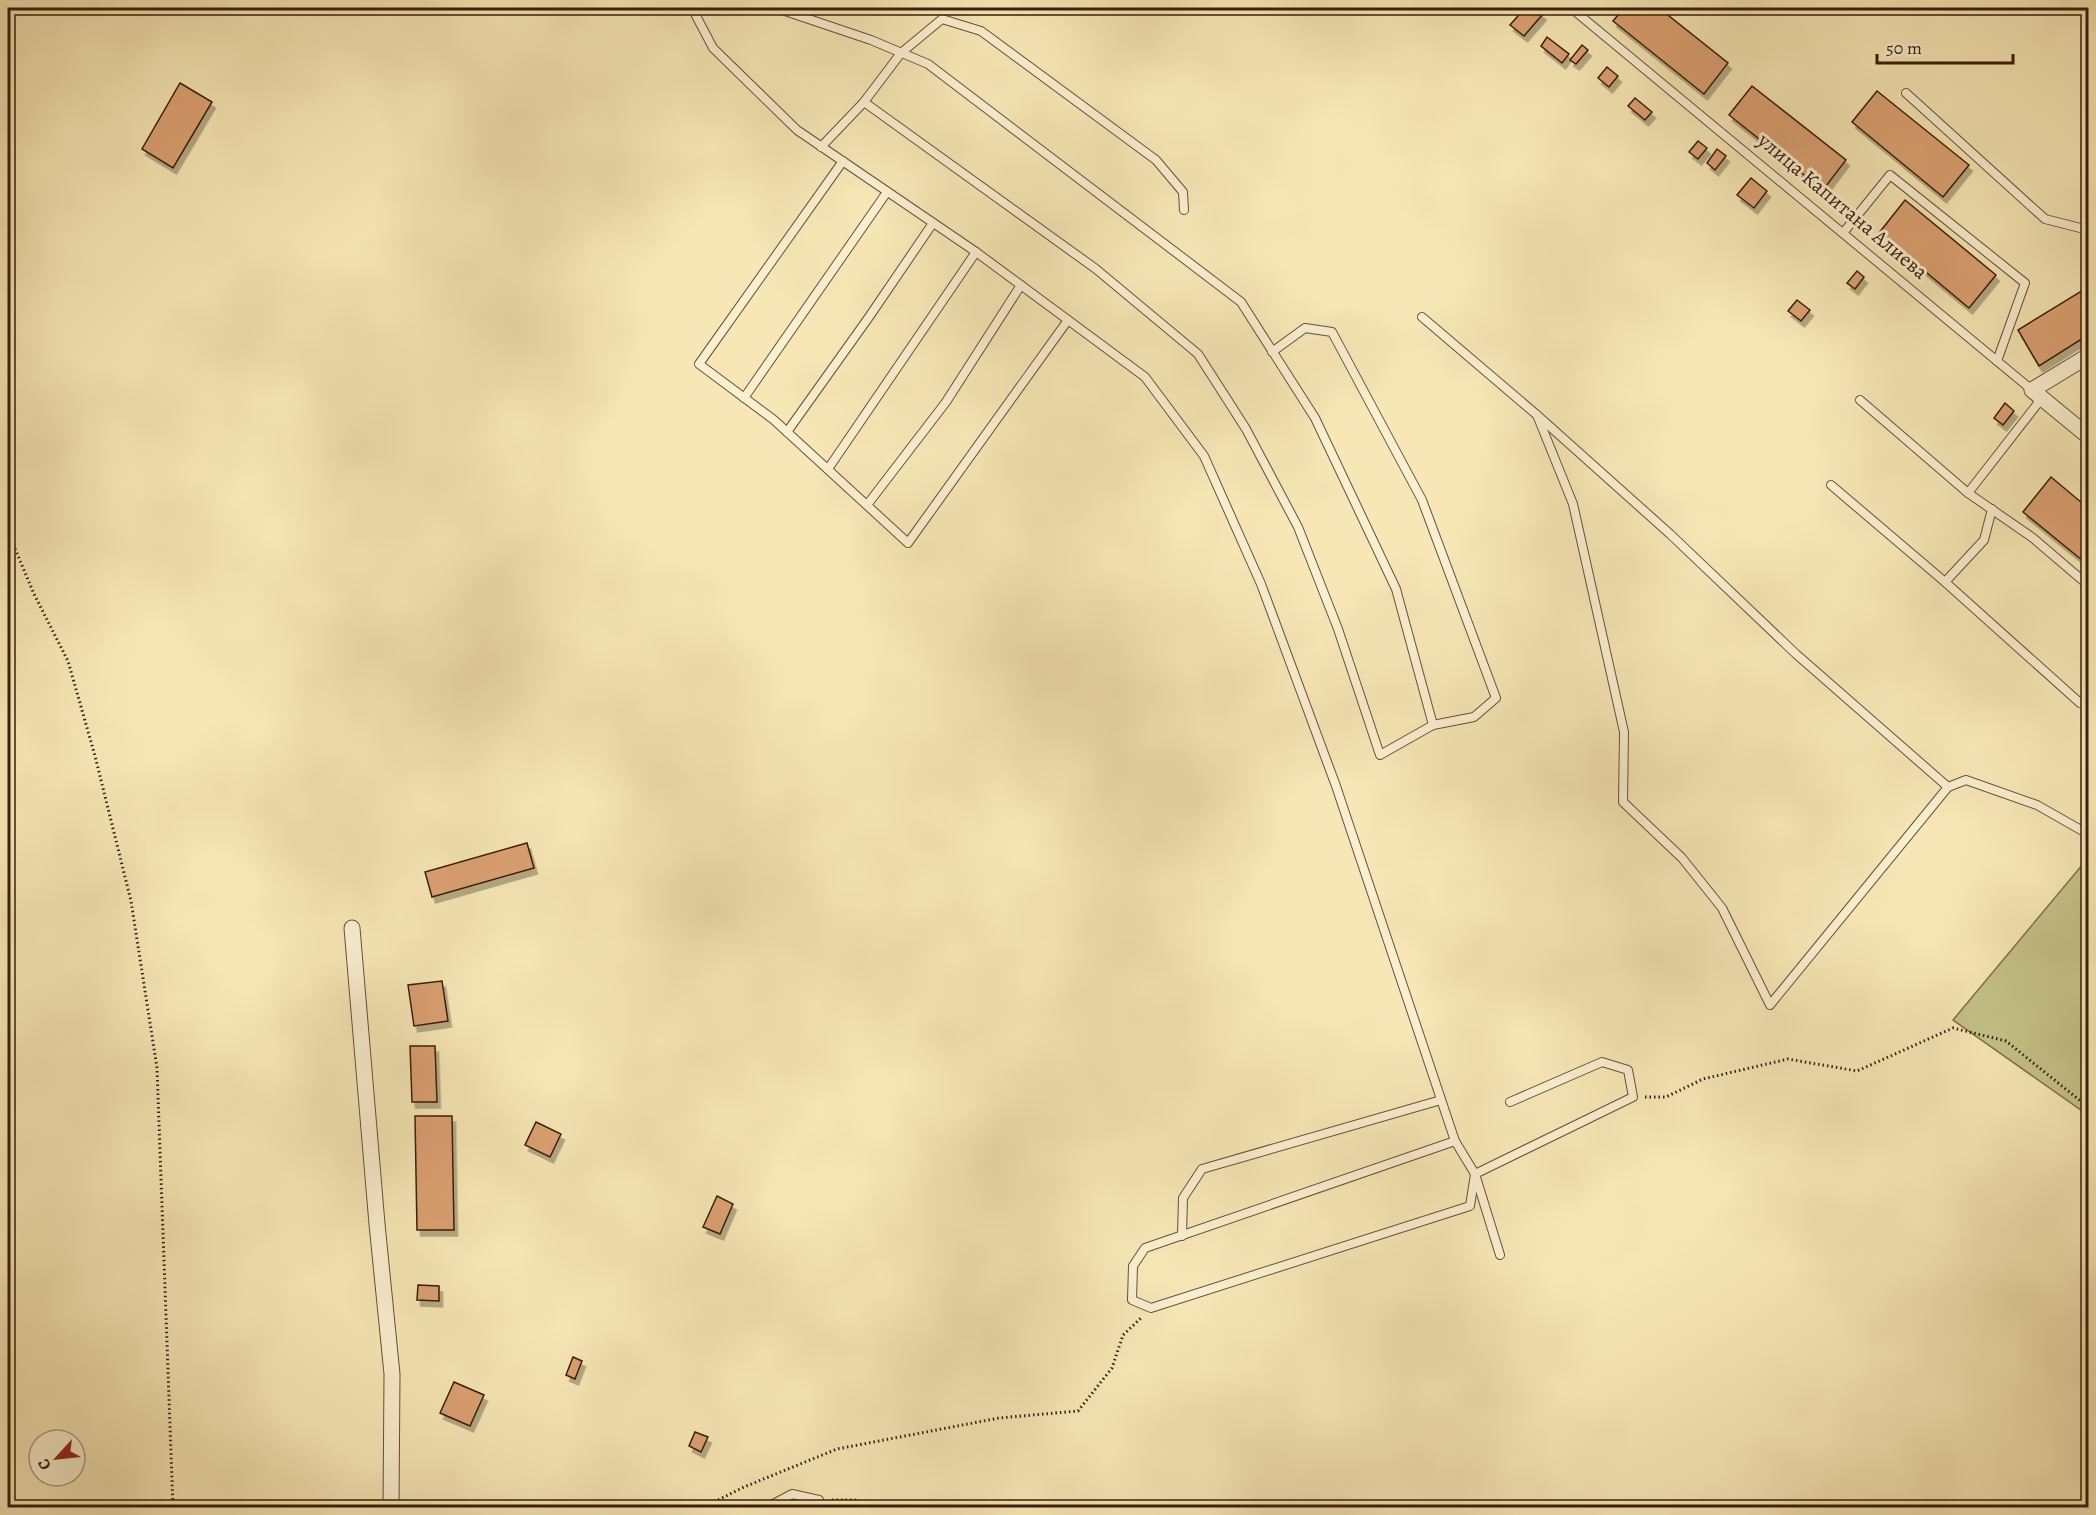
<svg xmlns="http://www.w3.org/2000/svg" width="2096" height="1515" viewBox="0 0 2096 1515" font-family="Alegreya,serif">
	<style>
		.green { fill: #c5c388; stroke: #7f7048; stroke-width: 1.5 }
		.building { fill: #dca173; stroke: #391e08; stroke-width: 1.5; filter: url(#shadow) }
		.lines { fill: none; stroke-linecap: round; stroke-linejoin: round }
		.service-casing { stroke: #685034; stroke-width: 10 }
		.minor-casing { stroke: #685034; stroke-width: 17 }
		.path { stroke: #391e08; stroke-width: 3; stroke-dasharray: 1.5 3; stroke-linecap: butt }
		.service { stroke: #faefd0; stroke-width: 8 }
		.minor { stroke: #faefd0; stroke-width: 15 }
		.labels { text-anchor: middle; stroke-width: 6; stroke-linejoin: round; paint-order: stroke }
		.street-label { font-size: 21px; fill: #391e08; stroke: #faefd0 }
	</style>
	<defs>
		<filter id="shadow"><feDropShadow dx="3.5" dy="6" stdDeviation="0" flood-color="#0004"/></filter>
	</defs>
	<rect width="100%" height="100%" fill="#f7e7b6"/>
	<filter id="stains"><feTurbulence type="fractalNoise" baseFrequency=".00333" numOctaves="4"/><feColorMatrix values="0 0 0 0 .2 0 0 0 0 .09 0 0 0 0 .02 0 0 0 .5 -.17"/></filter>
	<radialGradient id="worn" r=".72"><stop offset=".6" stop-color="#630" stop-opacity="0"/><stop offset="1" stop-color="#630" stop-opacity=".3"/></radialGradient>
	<!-- green -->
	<path class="green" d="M2088,858V1115L1953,1020Z"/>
	<!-- building -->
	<g class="building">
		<path d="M1525,8H1535L1543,14L1524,36L1510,25Z"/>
		<path d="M1624,8H1659L1728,63L1704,94L1613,21Z"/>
		<path d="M1547,37L1569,54L1562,63L1541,46Z"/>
		<path d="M1582,45L1588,50L1576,64L1570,60Z"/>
		<path d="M1607,67L1618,76L1609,87L1598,78Z"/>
		<path d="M180,83L212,102L173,168L142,149Z"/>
		<path d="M1752,86L1846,160L1823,190L1729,115Z"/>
		<path d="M1877,91L1969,165L1943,197L1852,122Z"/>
		<path d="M1635,98L1652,112L1645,120L1628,106Z"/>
		<path d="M1698,141L1707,148L1698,159L1689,152Z"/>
		<path d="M1717,149L1726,156L1715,170L1707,163Z"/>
		<path d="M1751,178L1767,191L1754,208L1737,195Z"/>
		<path d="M1905,200L1996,275L1969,308L1879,233Z"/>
		<path d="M1857,271L1864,277L1855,289L1847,283Z"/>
		<path d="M2088,287V335L2039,366L2018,330Z"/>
		<path d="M1797,300L1810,310L1801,321L1788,311Z"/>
		<path d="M2005,403L2014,411L2003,425L1994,418Z"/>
		<path d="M2051,477L2088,508V565L2023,512Z"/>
		<path d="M527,843L534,868L432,897L425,872Z"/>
		<path d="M442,981L448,1021L414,1026L408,985Z"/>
		<path d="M410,1046H435L437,1102H412Z"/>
		<path d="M415,1116H452L454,1230H417Z"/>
		<path d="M536,1122L561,1134L550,1157L525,1145Z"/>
		<path d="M717,1196L733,1204L720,1234L703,1227Z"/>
		<path d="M418,1285L439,1286V1301L417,1300Z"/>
		<path d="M573,1357L582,1361L575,1379L566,1375Z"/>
		<path d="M454,1382L484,1395L470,1426L440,1413Z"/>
		<path d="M695,1432L708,1437L701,1452L689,1446Z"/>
	</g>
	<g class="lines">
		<defs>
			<g id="service">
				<path d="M692,8L713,48L797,130L976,252L1145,377L1204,456L1261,584L1336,786L1455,1141L1475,1174L1500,1255"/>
				<path d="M776,8L871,40L928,64L1241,302L1315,418L1396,589L1433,725L1474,717L1496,698L1422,500L1332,332L1305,328L1272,352"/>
				<path d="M1571,8L2032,390"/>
				<path d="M1906,93L2045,219L2088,230"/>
				<path d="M864,102L1096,269L1198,354L1246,429L1298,527L1338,629L1380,755L1433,725"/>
				<path d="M821,147L864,102L901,53L942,19L981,31L1156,160L1183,192L1184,210"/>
				<path d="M843,161L699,364L774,420L908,543L1068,320"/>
				<path d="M1843,233L1890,175L2025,283L1997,361"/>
				<path d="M1422,317L1537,415L1670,534L1796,654L1948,787L1966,780L2037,805L2088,834"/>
				<path d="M744,398L887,192"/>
				<path d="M1860,400L1968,493L2033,538L2088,585"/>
				<path d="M1537,415L1573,504L1624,732L1623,802L1682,858L1722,908L1770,1005L1948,787"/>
				<path d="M787,432L869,317L933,223"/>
				<path d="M828,469L976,252"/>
				<path d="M1831,485L1945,582L2080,703"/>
				<path d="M1968,493L2042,398"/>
				<path d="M867,505L946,402L1021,285"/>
				<path d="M1945,582L1984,540L1992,509"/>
				<path d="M1455,1141L1145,1248L1133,1266L1132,1300L1151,1308L1470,1206L1475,1174L1633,1097L1628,1070L1602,1062L1510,1102"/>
				<path d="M1182,1236L1183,1198L1202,1169L1441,1100"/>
				<path d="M766,1508L792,1494L819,1500L822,1508"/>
			</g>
			<g id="minor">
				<path d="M2088,356L2032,390L2088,436"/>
				<path d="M352,928L377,1224L392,1374L391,1508"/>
			</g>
		</defs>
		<!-- service casing -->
		<use href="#service" class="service-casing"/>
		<!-- minor casing -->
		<use href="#minor" class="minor-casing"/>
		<!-- path -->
		<g class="path">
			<path d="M8,532L34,594L68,661L95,756L131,901L157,1068L173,1508"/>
			<path d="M1645,1097H1666L1703,1079L1788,1059L1857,1071L1953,1028L2006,1041L2088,1107"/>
			<path d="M832,1500H855L866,1508"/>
			<path d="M702,1508L744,1487L837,1449L999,1418L1078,1411L1112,1368L1123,1335L1141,1318"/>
		</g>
		<!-- service -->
		<use href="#service" class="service"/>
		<!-- minor -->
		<use href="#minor" class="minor"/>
	</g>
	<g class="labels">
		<!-- street labels -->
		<g class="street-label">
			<text transform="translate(1843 206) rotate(40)" y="7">улица Капитана Алиева</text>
		</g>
	</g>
	<!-- margin -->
	<rect width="2096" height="1515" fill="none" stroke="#f7e7b6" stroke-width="30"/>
	<rect x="9" y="9" width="2078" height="1497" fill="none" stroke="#391e08" stroke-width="3"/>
	<rect x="15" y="15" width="2066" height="1485" fill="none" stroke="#391e08" stroke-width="1.5"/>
	<!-- north arrow -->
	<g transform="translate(57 1458) rotate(243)"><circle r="28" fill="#faefd0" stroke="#ad9b80" stroke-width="1.5"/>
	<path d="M0-4.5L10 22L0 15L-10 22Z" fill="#8f2418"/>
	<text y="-9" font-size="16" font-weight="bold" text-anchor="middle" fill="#391e08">С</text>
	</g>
	<!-- scale -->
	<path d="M1877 54v9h136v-9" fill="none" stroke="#391e08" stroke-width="3"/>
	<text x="1886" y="54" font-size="18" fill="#391e08" stroke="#faefd0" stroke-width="4.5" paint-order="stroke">50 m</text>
	<rect width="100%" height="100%" filter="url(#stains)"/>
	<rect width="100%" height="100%" fill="url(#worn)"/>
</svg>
